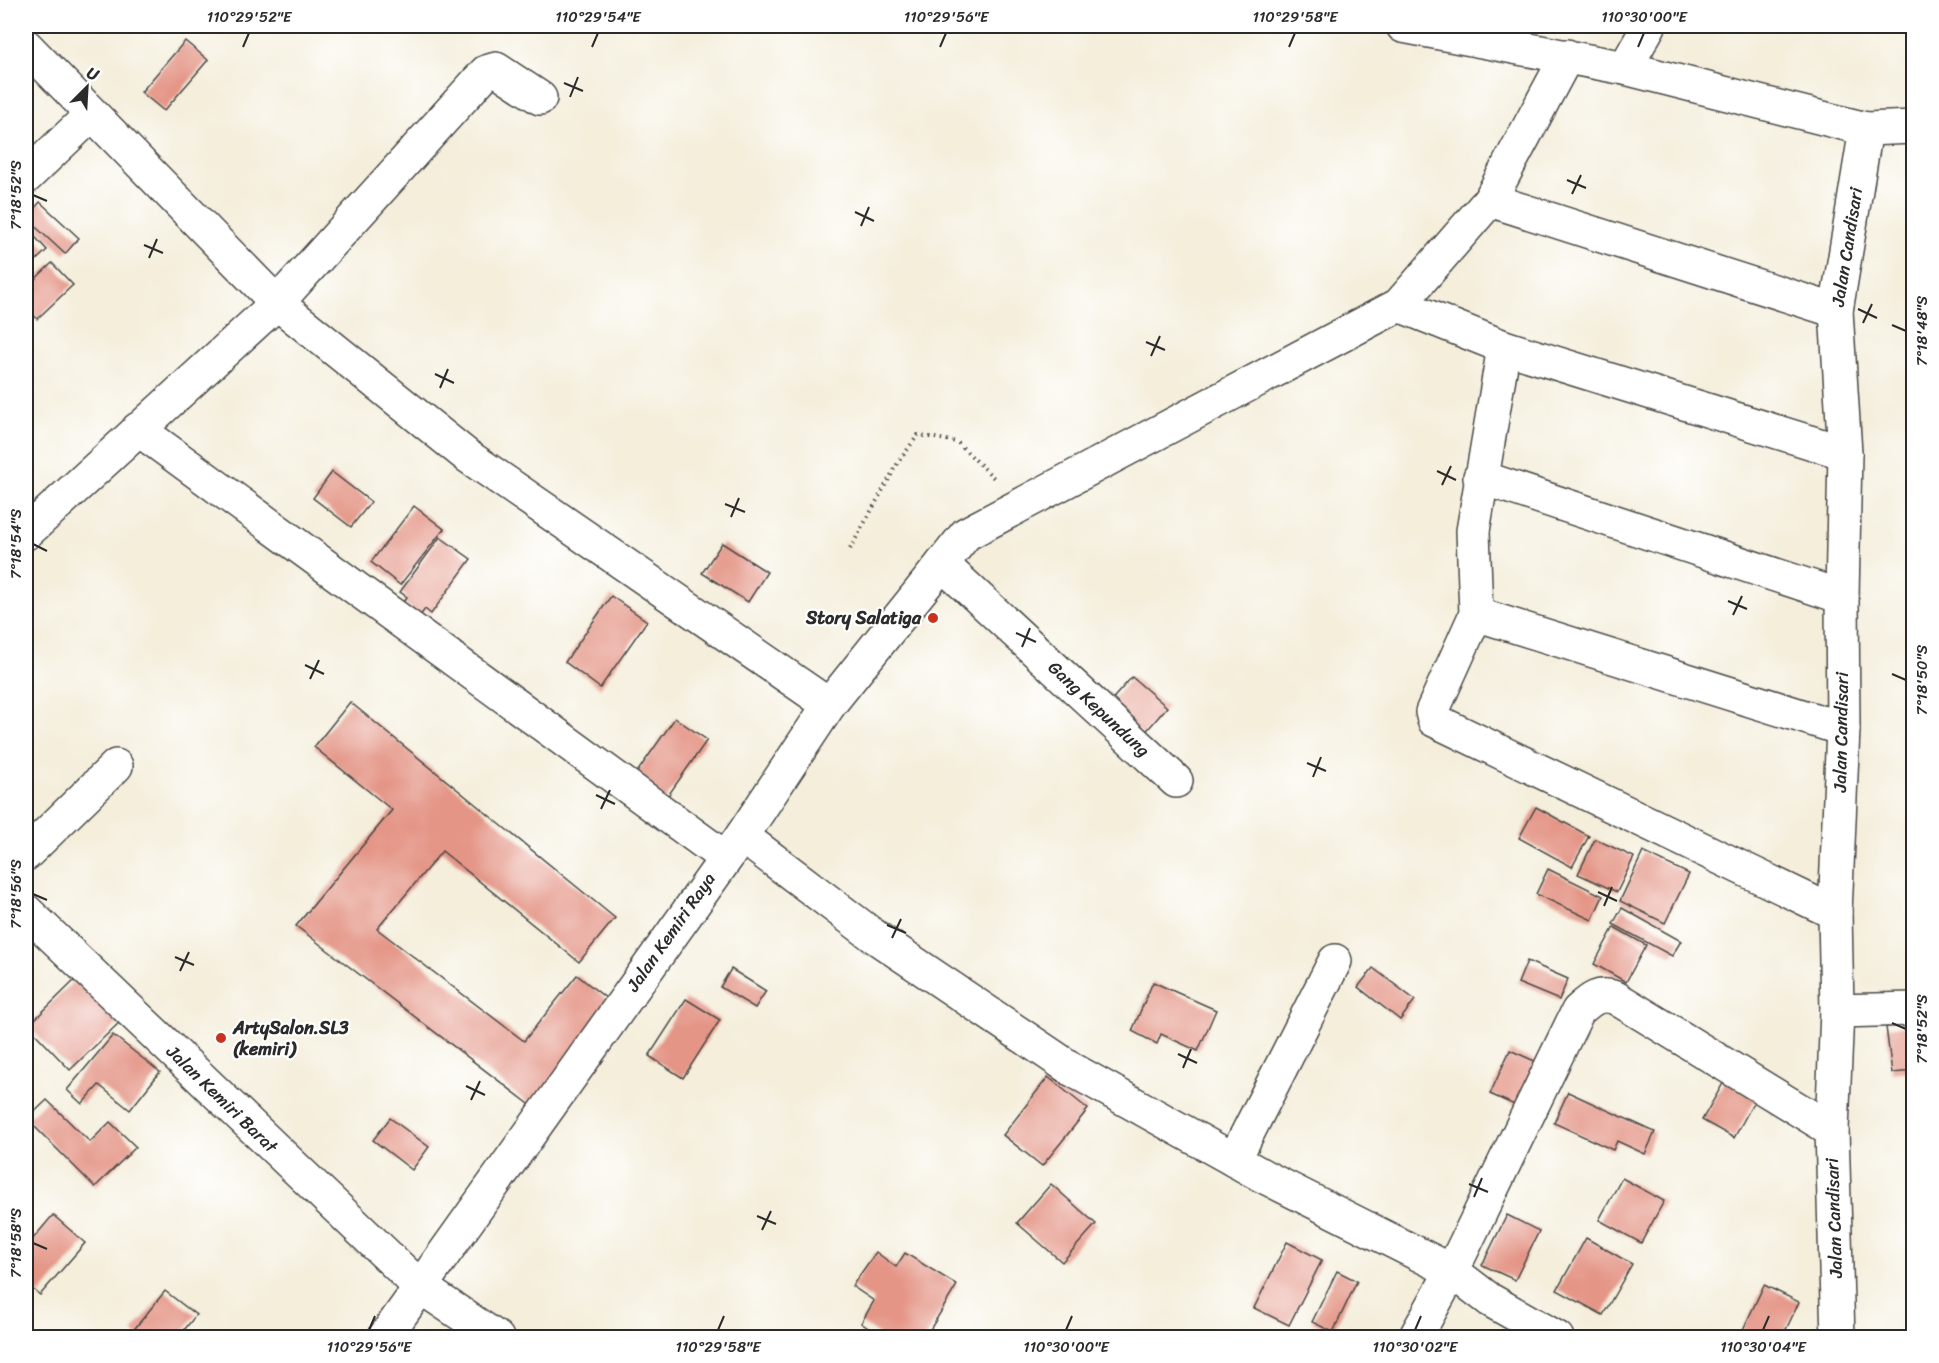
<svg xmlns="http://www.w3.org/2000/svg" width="1939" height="1363" viewBox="0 0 1939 1363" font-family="Sriracha,sans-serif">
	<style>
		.building { fill: #e49586 }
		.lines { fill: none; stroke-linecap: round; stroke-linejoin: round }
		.minor-casing { stroke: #494845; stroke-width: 36 }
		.path { stroke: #494845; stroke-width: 4; stroke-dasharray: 1.5 4.5; stroke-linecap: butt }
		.minor { stroke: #fff; stroke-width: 33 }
		.ticks { fill: none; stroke: #2b2b2b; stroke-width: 2 }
		.poi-dot { fill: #c8321e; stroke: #fff; stroke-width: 2 }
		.labels { text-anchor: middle; stroke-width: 4.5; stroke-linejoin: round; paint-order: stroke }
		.street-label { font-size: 18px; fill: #2b2b2b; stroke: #fff }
		.poi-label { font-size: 18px; font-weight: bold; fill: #2b2b2b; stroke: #fff; text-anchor: end }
		.neatline { fill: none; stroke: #2b2b2b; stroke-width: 2 }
		.ticks-label { font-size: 15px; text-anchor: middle; fill: #2b2b2b }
	</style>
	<rect width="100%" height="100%" fill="#fff"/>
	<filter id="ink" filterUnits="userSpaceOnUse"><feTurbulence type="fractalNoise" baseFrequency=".0167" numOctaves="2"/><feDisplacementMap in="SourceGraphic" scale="12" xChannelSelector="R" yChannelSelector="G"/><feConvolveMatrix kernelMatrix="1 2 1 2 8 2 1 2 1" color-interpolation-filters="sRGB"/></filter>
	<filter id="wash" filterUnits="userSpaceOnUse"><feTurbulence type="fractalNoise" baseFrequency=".008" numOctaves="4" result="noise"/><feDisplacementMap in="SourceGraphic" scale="24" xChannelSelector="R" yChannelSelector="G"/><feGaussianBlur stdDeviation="1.35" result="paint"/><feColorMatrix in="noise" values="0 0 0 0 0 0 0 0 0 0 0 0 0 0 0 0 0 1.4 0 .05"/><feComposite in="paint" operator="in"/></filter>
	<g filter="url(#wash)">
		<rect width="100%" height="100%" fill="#f4eedb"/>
		<g id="blocks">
			<!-- building -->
			<g class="building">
				<path d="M185,41L208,60L164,111L141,92Z"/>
				<path d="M40,202L79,238L65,254L26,218Z"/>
				<path d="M26,227L47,250L26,270Z"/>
				<path d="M52,263L73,285L37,319L26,306V288Z"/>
				<path d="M332,472L371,502L351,527L313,498Z"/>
				<path d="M414,506L444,529L400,585L371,562Z"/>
				<path d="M440,537L471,559L431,614L425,609L420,616L403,602L407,597L400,592Z"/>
				<path d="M722,543L767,572L748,602L702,573Z"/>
				<path d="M611,596L647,621L600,688L565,662Z"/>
				<path d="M1132,677L1167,707L1143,735L1108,704Z"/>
				<path d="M350,702L615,918L579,962L442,851L377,929L524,1041L577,975L612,1003L537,1110L296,926L392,810L314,747Z"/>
				<path d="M675,718L707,740L665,800L633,778Z"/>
				<path d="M1536,807L1589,836L1572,867L1519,838Z"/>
				<path d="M1595,839L1634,857L1617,892L1578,874Z"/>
				<path d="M1643,852L1689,874L1665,923L1620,901Z"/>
				<path d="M1548,869L1603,896L1592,920L1536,894Z"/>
				<path d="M1622,908L1681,941L1672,956L1613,924Z"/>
				<path d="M1614,927L1646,945L1626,982L1594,964Z"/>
				<path d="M1527,961L1568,979L1559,1000L1518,983Z"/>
				<path d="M1373,968L1415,1000L1400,1020L1358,987Z"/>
				<path d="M731,969L766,991L755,1008L720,987Z"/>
				<path d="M80,975L123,1019L70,1070L28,1026Z"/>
				<path d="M1153,982L1216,1010L1198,1051L1161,1034L1157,1044L1132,1031Z"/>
				<path d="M686,999L720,1020L683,1078L649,1056Z"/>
				<path d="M1914,1024V1071L1892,1073L1886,1027Z"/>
				<path d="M113,1035L160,1072L130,1110L99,1085L82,1104L67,1090Z"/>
				<path d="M1510,1050L1539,1063L1519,1107L1490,1094Z"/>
				<path d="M1048,1077L1088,1109L1042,1166L1003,1135Z"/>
				<path d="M1725,1080L1756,1098L1734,1138L1702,1120Z"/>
				<path d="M1568,1092L1655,1132L1645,1154L1617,1141L1613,1150L1554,1123Z"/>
				<path d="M47,1100L90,1142L110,1122L136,1147L95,1187L27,1119Z"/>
				<path d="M390,1118L429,1147L412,1170L373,1140Z"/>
				<path d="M1622,1178L1664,1201L1641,1243L1599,1220Z"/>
				<path d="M1051,1184L1096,1224L1062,1262L1017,1223Z"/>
				<path d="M53,1215L85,1243L40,1295L26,1284V1247Z"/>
				<path d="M1507,1215L1539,1231L1515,1280L1482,1265Z"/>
				<path d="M1586,1238L1632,1264L1603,1315L1557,1290Z"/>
				<path d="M1287,1242L1322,1260L1289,1325L1254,1308Z"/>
				<path d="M876,1252L896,1267L905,1253L957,1285L925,1338H883L861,1323L874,1301L852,1286Z"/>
				<path d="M1337,1271L1357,1281L1333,1332L1312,1322Z"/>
				<path d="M1764,1285L1799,1302L1782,1338H1739Z"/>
				<path d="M165,1291L196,1315L178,1338H139L132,1332Z"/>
			</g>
		</g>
	</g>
	<g filter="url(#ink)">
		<use href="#blocks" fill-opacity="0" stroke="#494845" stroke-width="1.5"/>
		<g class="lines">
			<defs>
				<g id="minor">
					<path d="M1403,26L1625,68L1866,129L1914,127"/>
					<path d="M26,46L277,303L466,455L829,705"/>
					<path d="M1625,68L1649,26"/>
					<path d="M26,177L92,114"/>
					<path d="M1490,200L1836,311"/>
					<path d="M1399,305L1504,347L1473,531L1476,614L1432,712L1434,720L1835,913"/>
					<path d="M1504,347L1845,453"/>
					<path d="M138,429L724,857"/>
					<path d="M1480,477L1842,597"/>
					<path d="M26,533L277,303L486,72L496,69L540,98"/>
					<path d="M942,564L1176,781"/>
					<path d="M1476,614L1843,729"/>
					<path d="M742,836L874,936L1073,1070L1263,1176L1452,1271L1490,1300L1557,1338"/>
					<path d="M26,854L116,766"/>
					<path d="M26,911L419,1286L497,1338"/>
					<path d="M1837,1011L1914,1009"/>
					<path d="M1234,1160L1335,961"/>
					<path d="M384,1338L742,836L829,705L966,534L1399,305L1490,200L1567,56"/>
					<path d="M1415,1338L1452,1271L1578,1011C1591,999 1599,992 1616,998L1832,1130"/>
					<path d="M1838,1338L1832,1130L1837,1011L1835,913L1843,729L1842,597L1845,453L1836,311L1866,129"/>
				</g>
			</defs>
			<!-- minor casing -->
			<use href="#minor" class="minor-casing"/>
			<!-- path -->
			<path class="path" d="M850,549L899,461L918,435L957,442L996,480"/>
			<!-- minor -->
			<use href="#minor" class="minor"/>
		</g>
	</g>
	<!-- ticks -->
	<path class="ticks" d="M243,47L249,33M592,47L598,33M940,47L946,33M1289,47L1295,33M1638,47L1644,33M564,83L583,91M570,97L578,77M1567,180L1586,188M1572,194L1581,175M33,195L47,201M855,212L874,221M861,226L869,207M144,245L163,253M149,258L157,239M1858,309L1877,318M1863,323L1872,304M1892,325L1906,331M1146,342L1165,350M1151,356L1160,336M435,374L454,383M440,388L448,369M1437,471L1456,480M1442,485L1451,466M725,504L745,512M731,517L739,498M33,544L47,551M1728,601L1747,609M1733,615L1742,596M1016,633L1036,642M1022,647L1030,628M305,665L324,674M1892,674L1906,680M310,679L319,660M1307,763L1326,771M1313,777L1321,757M596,795L615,804M601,809L610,790M1598,892L1617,901M33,894L47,900M1604,906L1612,887M887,925L906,933M892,938L901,919M175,957L194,965M180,971L189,952M1892,1023L1906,1029M1178,1054L1197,1063M1183,1068L1191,1049M466,1086L485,1095M471,1100L480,1081M1469,1184L1488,1192M1474,1197L1482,1178M757,1216L776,1224M762,1230L771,1211M33,1243L47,1249M369,1330L375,1316M718,1330L724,1316M1066,1330L1072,1316M1415,1330L1421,1316M1763,1330L1769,1316"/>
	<!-- markers -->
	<g class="poi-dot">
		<circle cx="933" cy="618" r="6"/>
		<circle cx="221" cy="1038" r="6"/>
	</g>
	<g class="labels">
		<!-- street labels -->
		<g class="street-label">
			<text transform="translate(1847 247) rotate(-81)" y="6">Jalan Candisari</text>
			<text transform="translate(1099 709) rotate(43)" y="6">Gang Kepundung</text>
			<text transform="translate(1841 732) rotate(-89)" y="6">Jalan Candisari</text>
			<text transform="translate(671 932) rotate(-55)" y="6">Jalan Kemiri Raya</text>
			<text transform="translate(222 1099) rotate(44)" y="6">Jalan Kemiri Barat</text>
			<text transform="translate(1834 1218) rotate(-92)" y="6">Jalan Candisari</text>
		</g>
		<!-- poi labels -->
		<g class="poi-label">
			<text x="921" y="624">Story Salatiga</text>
			<text x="233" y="1034" text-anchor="start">ArtySalon.SL3<tspan x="233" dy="21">(kemiri)</tspan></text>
		</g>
	</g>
	<!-- margin -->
	<rect width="1939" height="1363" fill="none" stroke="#fff" stroke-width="66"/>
	<!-- north arrow -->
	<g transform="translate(87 87) rotate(24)" stroke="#ffffff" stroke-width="4.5" paint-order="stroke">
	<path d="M0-4.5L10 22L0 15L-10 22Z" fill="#2b2b2b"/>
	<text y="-9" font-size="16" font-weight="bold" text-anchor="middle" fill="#2b2b2b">U</text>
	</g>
	<rect x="33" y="33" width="1873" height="1297" class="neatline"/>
	<g class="ticks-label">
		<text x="249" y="22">110°29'52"E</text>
		<text x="598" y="22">110°29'54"E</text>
		<text x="946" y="22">110°29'56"E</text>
		<text x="1295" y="22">110°29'58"E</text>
		<text x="1644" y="22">110°30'00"E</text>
		<text transform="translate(16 195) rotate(-90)" y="5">7°18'52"S</text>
		<text transform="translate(1922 331) rotate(-90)" y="5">7°18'48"S</text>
		<text transform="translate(16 544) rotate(-90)" y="5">7°18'54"S</text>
		<text transform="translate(1922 680) rotate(-90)" y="5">7°18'50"S</text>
		<text transform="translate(16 894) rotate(-90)" y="5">7°18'56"S</text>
		<text transform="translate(1922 1029) rotate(-90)" y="5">7°18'52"S</text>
		<text transform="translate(16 1243) rotate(-90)" y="5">7°18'58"S</text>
		<text x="369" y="1352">110°29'56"E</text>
		<text x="718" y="1352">110°29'58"E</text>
		<text x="1066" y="1352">110°30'00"E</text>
		<text x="1415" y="1352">110°30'02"E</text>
		<text x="1763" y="1352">110°30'04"E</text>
	</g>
</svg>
